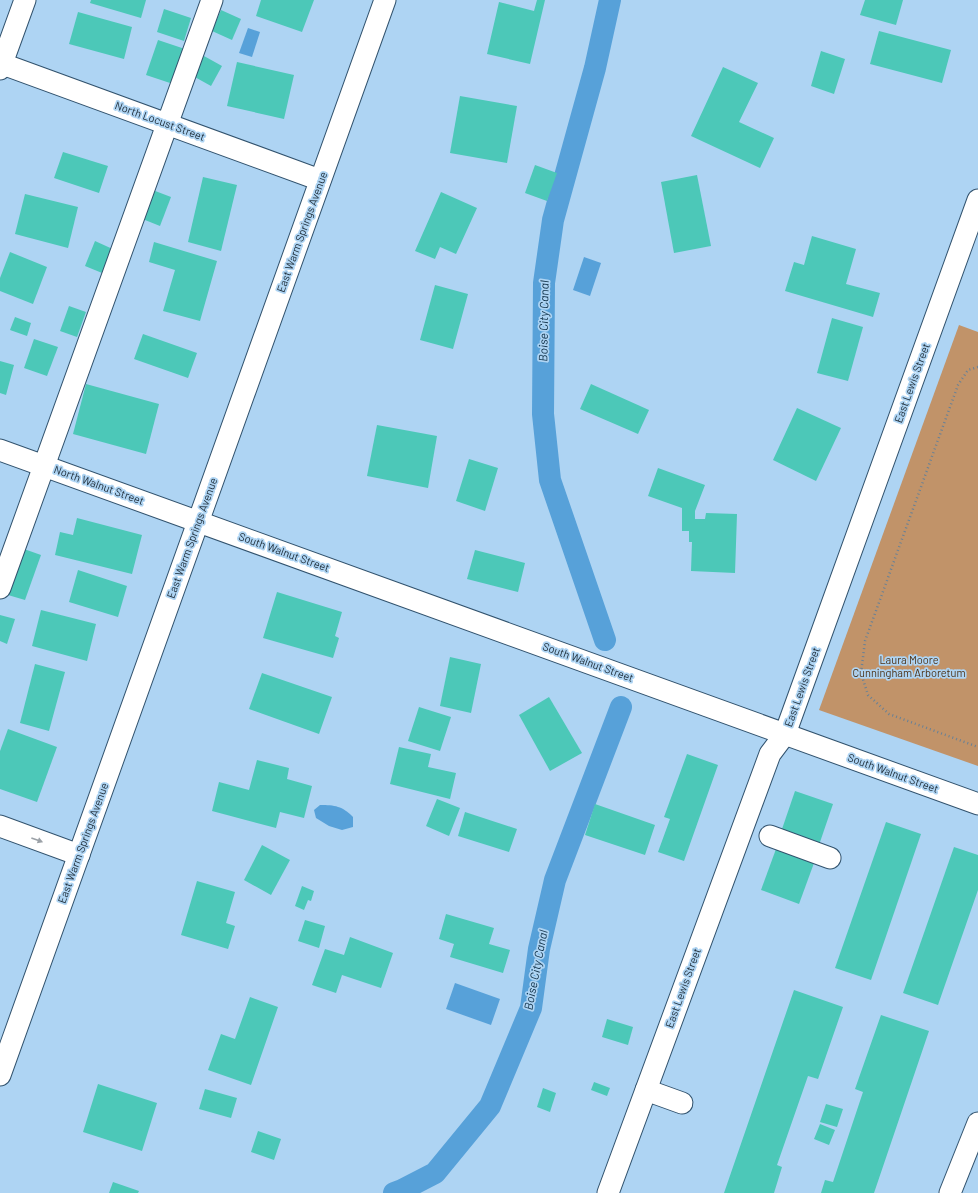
<svg xmlns="http://www.w3.org/2000/svg" width="978" height="1193" viewBox="0 0 978 1193" font-family="Barlow,sans-serif">
	<style>
		.green { fill: #c19369 }
		.water { fill: #57a1d9 }
		.lines { fill: none; stroke-linecap: round; stroke-linejoin: round }
		.canal { stroke: #57a1d9; stroke-width: 22 }
		.building { fill: #4cc8b8 }
		.minor-casing { stroke: #32536e; stroke-width: 23 }
		.path { stroke: #678197; stroke-width: 2.5; stroke-dasharray: 1 3; stroke-linecap: butt }
		.minor { stroke: #fff; stroke-width: 21 }
		.oneway { fill: #9ba1a7 }
		.labels { text-anchor: middle; stroke-width: 3.5; stroke-linejoin: round; paint-order: stroke }
		.street-label { font-size: 11px; fill: #202f3b; stroke: #aed4f3 }
		.park-label { font-size: 11px; fill: #4c3116; stroke: #aed4f3 }
		.water-label { font-size: 12px; font-style: italic; fill: #0d2e45; stroke: #aed4f3 }
	</style>
	<rect width="100%" height="100%" fill="#aed4f3"/>
	<!-- green -->
	<path class="green" d="M959,325L978,332V766L819,710Z"/>
	<!-- water -->
	<g class="water">
		<path d="M248,28L260,32L252,57L239,53Z"/>
		<path d="M584,257L601,263L590,296L573,290Z"/>
		<path d="M320,805C335,805 342,806 353,817V827L342,830L329,826L316,818L314,810Z"/>
		<path d="M455,983L500,999L491,1025L446,1009Z"/>
	</g>
	<g class="lines">
		<!-- canal -->
		<g class="canal">
			<path d="M605,640L550,480L543,414L544,283L553,220L595,68L610,0"/>
			<path d="M394,1193L402,1190L435,1173L490,1106L531,1008L539,949L555,880L621,707"/>
		</g>
	</g>
	<!-- building -->
	<g class="building">
		<path d="M91,0H146L141,18L90,3Z"/>
		<path d="M261,0H314L302,32L256,16Z"/>
		<path d="M537,0H545L530,64L487,54L499,2L534,11Z"/>
		<path d="M865,0H903L896,25L860,15Z"/>
		<path d="M164,9L191,18L184,41L157,32Z"/>
		<path d="M221,10L241,19L232,40L212,31Z"/>
		<path d="M78,12L132,27L124,59L69,44Z"/>
		<path d="M879,31L951,50L942,83L870,64Z"/>
		<path d="M158,40L188,50L176,85L146,75Z"/>
		<path d="M821,51L845,59L834,94L811,86Z"/>
		<path d="M204,56L222,66L211,86L193,76Z"/>
		<path d="M237,62L294,75L284,119L227,106Z"/>
		<path d="M723,67L758,83L739,122L774,138L760,168L691,136Z"/>
		<path d="M460,96L517,106L507,163L450,153Z"/>
		<path d="M63,152L108,166L99,193L54,178Z"/>
		<path d="M535,165L557,173L547,201L525,193Z"/>
		<path d="M697,175L711,246L674,253L661,182Z"/>
		<path d="M203,177L237,185L221,251L188,242Z"/>
		<path d="M150,189L171,197L160,226L140,218Z"/>
		<path d="M441,192L477,208L456,254L440,247L435,259L415,251Z"/>
		<path d="M25,194L78,207L68,248L15,234Z"/>
		<path d="M812,236L856,249L846,284L880,293L873,317L785,291L794,262L804,265Z"/>
		<path d="M95,241L117,251L107,275L85,266Z"/>
		<path d="M154,242L217,261L200,321L163,311L175,270L149,262Z"/>
		<path d="M10,252L47,267L33,304L0,291V278Z"/>
		<path d="M435,285L468,294L453,349L420,340Z"/>
		<path d="M69,306L86,312L77,337L60,331Z"/>
		<path d="M15,317L31,323L27,336L10,330Z"/>
		<path d="M832,318L863,327L848,381L817,373Z"/>
		<path d="M143,334L197,353L188,378L134,359Z"/>
		<path d="M34,339L58,347L47,376L24,368Z"/>
		<path d="M0,361L14,365L6,395L0,393Z"/>
		<path d="M86,384L159,404L146,454L73,434Z"/>
		<path d="M591,384L649,410L638,434L580,409Z"/>
		<path d="M797,408L841,428L816,481L773,460Z"/>
		<path d="M377,425L437,436L428,488L367,476Z"/>
		<path d="M469,459L498,468L485,511L456,501Z"/>
		<path d="M658,468L705,485L695,511V519H705L706,513L737,514L735,573L691,571L692,542H689V531H682V508L648,496Z"/>
		<path d="M77,518L142,535L132,574L55,555L60,532L73,535Z"/>
		<path d="M24,549L41,555L25,600L8,595Z"/>
		<path d="M475,550L525,563L518,592L467,579Z"/>
		<path d="M78,570L127,586L118,617L69,602Z"/>
		<path d="M277,592L342,612L335,636L339,638L333,658L263,638Z"/>
		<path d="M41,610L96,624L87,661L32,646Z"/>
		<path d="M0,615L15,619L7,644L0,641Z"/>
		<path d="M450,657L481,664L471,713L440,706Z"/>
		<path d="M35,664L65,672L49,731L20,723Z"/>
		<path d="M262,673L332,697L319,734L249,709Z"/>
		<path d="M549,697L582,753L550,771L519,715Z"/>
		<path d="M419,707L451,717L440,751L408,741Z"/>
		<path d="M8,729L57,747L37,802L0,789V751Z"/>
		<path d="M399,747L431,754L428,767L456,773L450,799L390,784Z"/>
		<path d="M687,754L718,765L684,861L658,852L670,819L664,817Z"/>
		<path d="M257,760L289,768L287,779L312,786L304,818L280,812L276,828L212,811L219,782L249,790Z"/>
		<path d="M795,791L833,804L819,845L781,832Z"/>
		<path d="M437,799L460,808L449,836L426,826Z"/>
		<path d="M595,804L655,825L645,855L585,835Z"/>
		<path d="M465,812L517,829L509,852L458,836Z"/>
		<path d="M886,822L921,834L871,980L835,968Z"/>
		<path d="M262,845L290,860L271,895L244,880Z"/>
		<path d="M954,847L978,855V890L938,1005L903,993Z"/>
		<path d="M776,849L814,863L799,904L761,890Z"/>
		<path d="M197,881L235,892L226,923L235,926L228,949L181,935Z"/>
		<path d="M302,886L314,891L311,901L308,900L304,910L295,906Z"/>
		<path d="M446,914L494,928L489,944L510,950L503,973L450,957L454,944L439,939Z"/>
		<path d="M305,920L325,926L319,948L298,941Z"/>
		<path d="M350,937L393,953L381,988L342,975L336,993L312,985L325,949L344,955Z"/>
		<path d="M794,990L843,1007L818,1079L808,1076L777,1165L782,1167L774,1193H724Z"/>
		<path d="M250,997L278,1007L251,1085L208,1070L221,1034L235,1039Z"/>
		<path d="M881,1015L929,1031L874,1193H821L825,1180L833,1182L863,1092L855,1089Z"/>
		<path d="M607,1019L633,1027L628,1045L602,1037Z"/>
		<path d="M594,1082L610,1088L607,1096L591,1090Z"/>
		<path d="M98,1084L157,1103L142,1151L83,1132Z"/>
		<path d="M543,1088L556,1093L550,1112L537,1107Z"/>
		<path d="M205,1089L237,1098L231,1118L199,1109Z"/>
		<path d="M826,1104L843,1109L837,1127L820,1122Z"/>
		<path d="M820,1124L835,1130L829,1145L814,1139Z"/>
		<path d="M258,1131L281,1139L274,1160L251,1152Z"/>
		<path d="M113,1182L139,1191L138,1193H109Z"/>
	</g>
	<g class="lines">
		<defs>
			<g id="minor">
				<path d="M0,63L320,180"/>
				<path d="M0,69L25,0"/>
				<path d="M0,450L978,804"/>
				<path d="M0,588L212,0"/>
				<path d="M0,826L79,855"/>
				<path d="M770,836L830,858"/>
				<path d="M0,1075L385,0"/>
				<path d="M646,1090L682,1103"/>
				<path d="M608,1193L770,754L785,734L978,200"/>
				<path d="M950,1193L978,1123"/>
			</g>
		</defs>
		<!-- minor casing -->
		<use href="#minor" class="minor-casing"/>
		<!-- path -->
		<path class="path" d="M978,367L968,370L958,385L865,641L861,673L868,695L889,714L978,747"/>
		<!-- minor -->
		<use href="#minor" class="minor"/>
	</g>
	<!-- one-way arrows -->
	<defs><path id="oneway-solid" d="M-6-.8H1V-3.2L6.5 0L1 3.2V.8H-6Z"/></defs>
	<use class="oneway" href="#oneway-solid" transform="translate(37 840) rotate(20)"/>
	<g class="labels">
		<!-- street labels -->
		<g class="street-label">
			<text transform="translate(160 121) rotate(20)" y="4">North Locust Street</text>
			<text transform="translate(302 232) rotate(-70)" y="4">East Warm Springs Avenue</text>
			<text transform="translate(912 383) rotate(-70)" y="4">East Lewis Street</text>
			<text transform="translate(99 485) rotate(20)" y="4">North Walnut Street</text>
			<text transform="translate(192 538) rotate(-70)" y="4">East Warm Springs Avenue</text>
			<text transform="translate(284 552) rotate(20)" y="4">South Walnut Street</text>
			<text transform="translate(588 662) rotate(20)" y="4">South Walnut Street</text>
			<text transform="translate(802 687) rotate(-70)" y="4">East Lewis Street</text>
			<text transform="translate(893 773) rotate(20)" y="4">South Walnut Street</text>
			<text transform="translate(83 843) rotate(-70)" y="4">East Warm Springs Avenue</text>
			<text transform="translate(683 988) rotate(-70)" y="4">East Lewis Street</text>
		</g>
		<!-- park labels -->
		<g class="park-label">
			<text x="909" y="664">Laura Moore<tspan x="909" dy="13">Cunningham Arboretum</tspan></text>
		</g>
		<!-- water labels -->
		<g class="water-label">
			<text transform="translate(544 321) rotate(-89)" y="4">Boise City Canal</text>
			<text transform="translate(536 970) rotate(-79)" y="4">Boise City Canal</text>
		</g>
	</g>
</svg>
